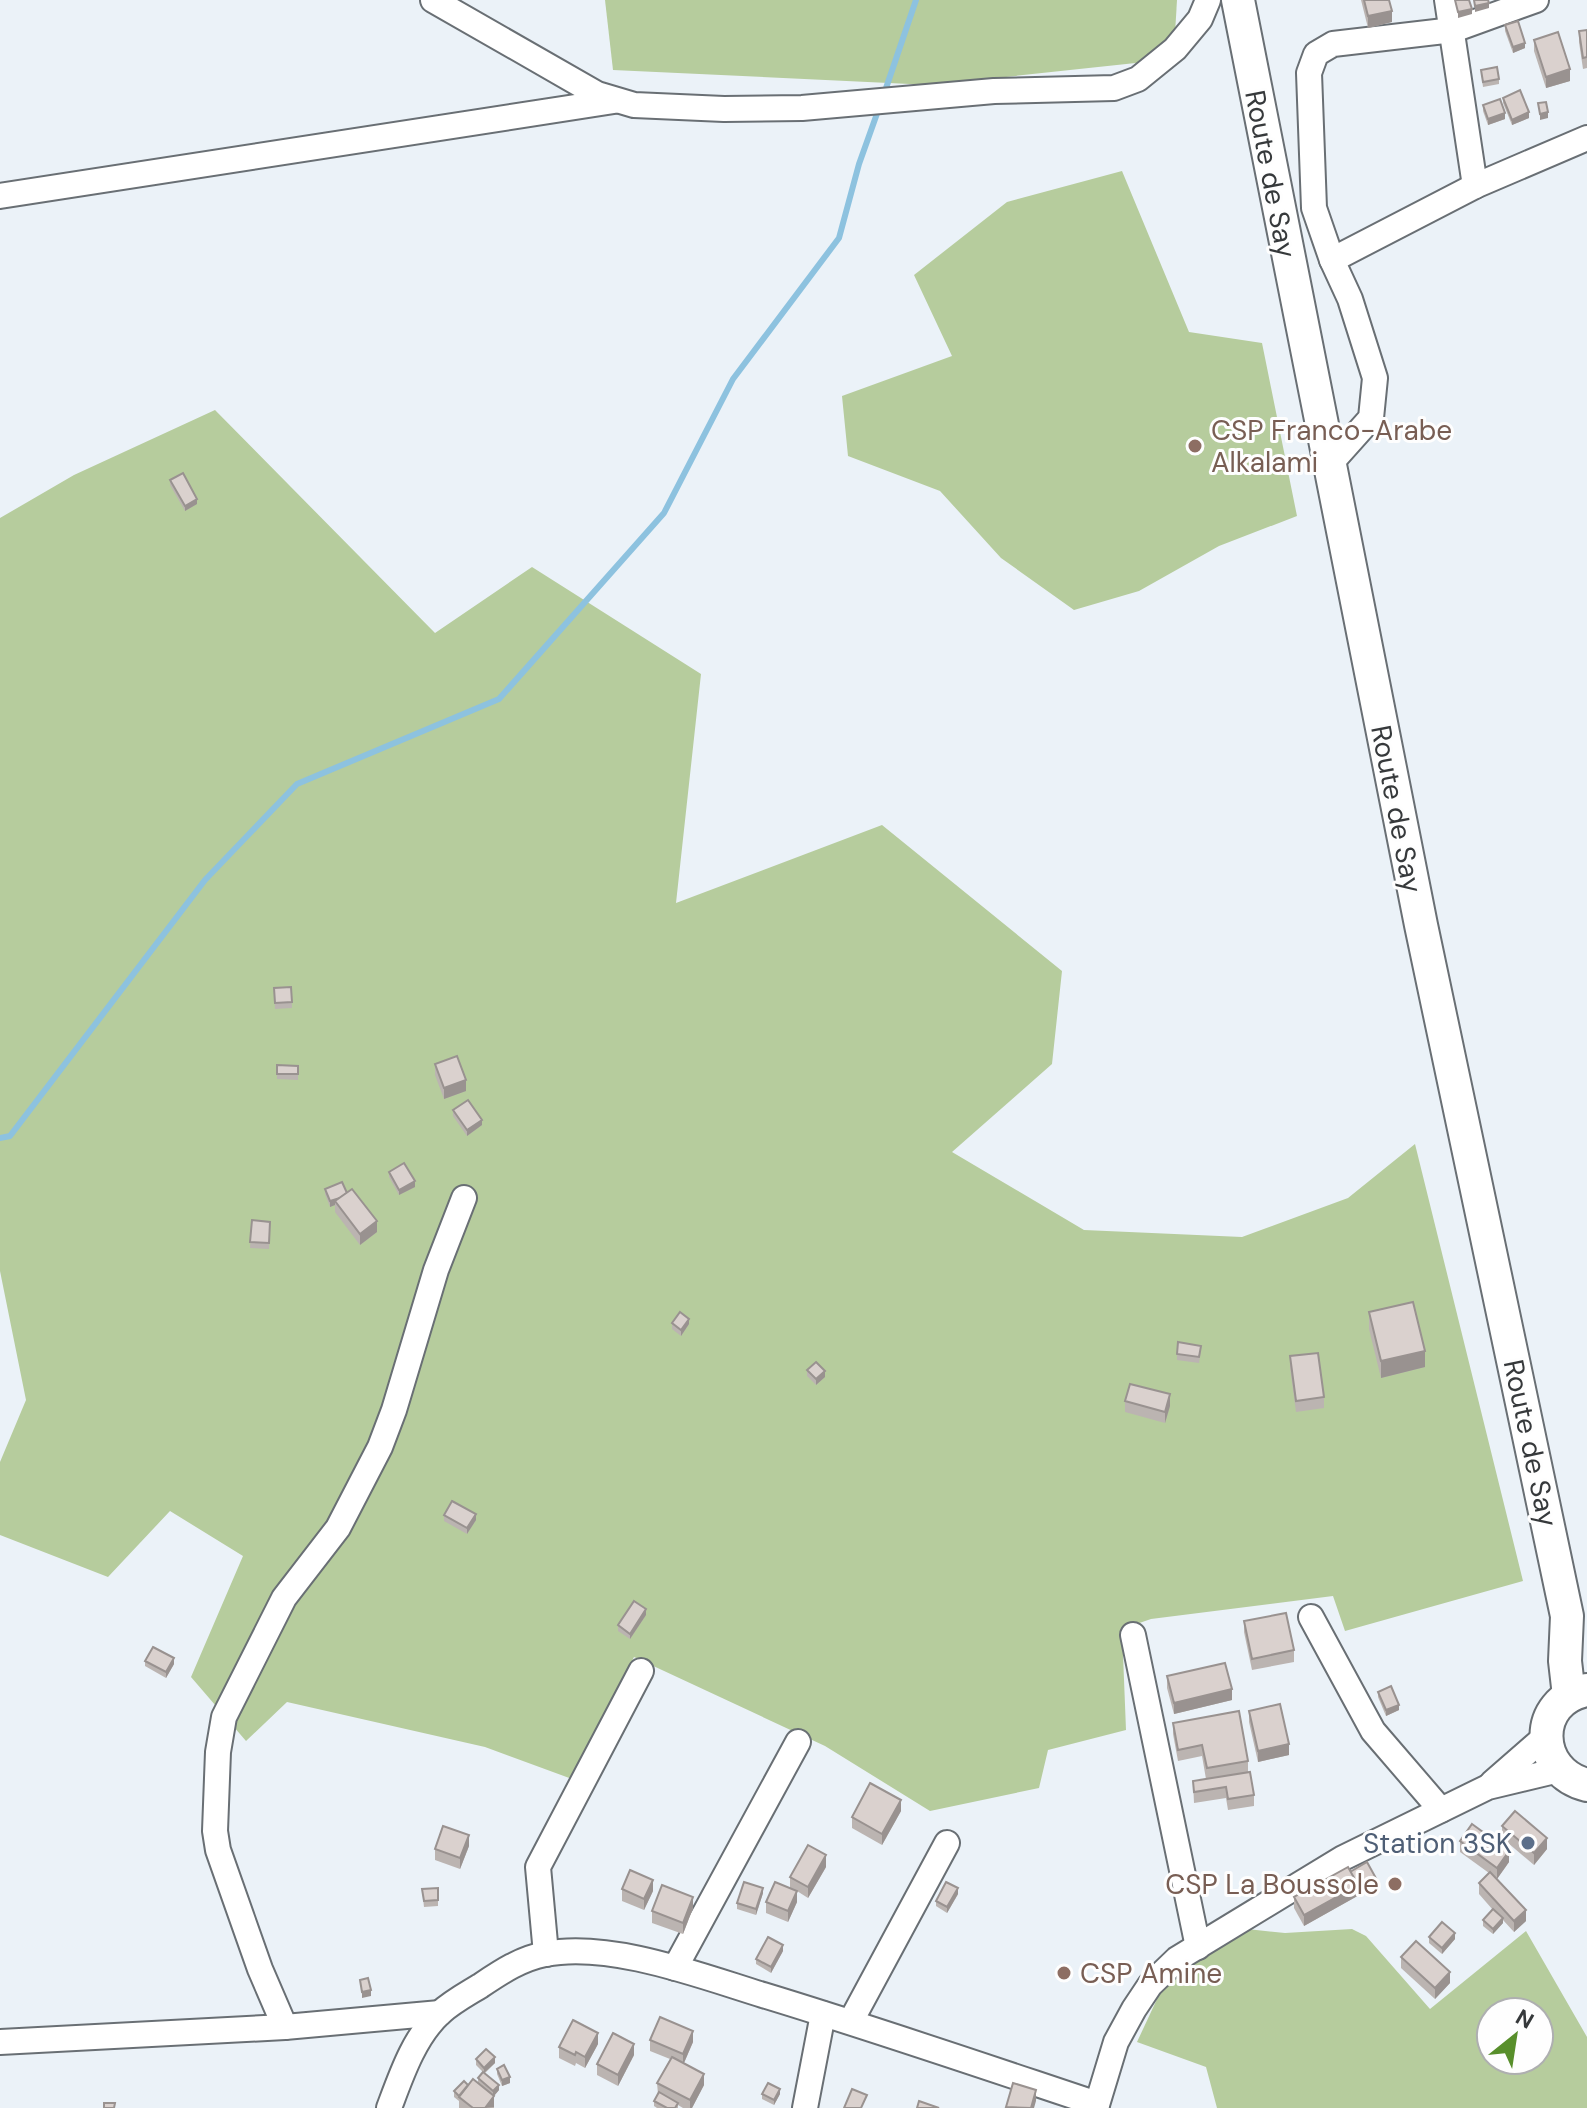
<svg xmlns="http://www.w3.org/2000/svg" width="1587" height="2108" viewBox="0 0 1587 2108" font-family="'DM Sans',sans-serif">
	<style>
		.green { fill: #b6cc9d; fill-rule: evenodd }
		.lines { fill: none; stroke-linecap: round; stroke-linejoin: round }
		.stream { stroke: #8dc2df; stroke-width: 6 }
		.street-casing { stroke: #696f74; stroke-width: 28 }
		.secondary-casing { stroke: #696f74; stroke-width: 36 }
		.street { stroke: #fff; stroke-width: 24 }
		.secondary { stroke: #fff; stroke-width: 32 }
		.wall { fill: #bbb4b1 }
		.shaded-wall { fill: #999290 }
		.building { fill: #dad1ce; stroke: #999290; stroke-width: 2 }
		.education-dot { fill: #8d6e63; stroke: #fefefe; stroke-width: 3 }
		.service-dot { fill: #5c6f8a; stroke: #fefefe; stroke-width: 3 }
		.labels { text-anchor: middle; stroke-width: 6; stroke-linejoin: round; paint-order: stroke }
		.street-label { font-size: 28px; fill: #36393b; stroke: #fefefe }
		.education-label { font-size: 28px; fill: #785e54; stroke: #fefefe; text-anchor: start }
		.service-label { font-size: 28px; fill: #4e5e75; stroke: #fefefe; text-anchor: end }
	</style>
	<rect width="100%" height="100%" fill="#ebf2f8"/>
	<!-- green -->
	<g class="green">
		<path d="M605,0H1177L1175,34L1145,62L931,85L613,70Z"/>
		<path d="M1122,171L1189,332L1262,343L1297,516L1219,546L1139,591L1074,610L1001,558L940,491L848,456L842,396L952,356L914,275L1007,202Z"/>
		<path d="M215,410L435,633L532,567L701,674L676,903L882,825L1062,971L1052,1064L952,1152L1084,1230L1242,1237L1348,1198L1415,1144L1523,1581L1345,1631L1333,1596L1151,1619L1122,1629L1126,1730L1048,1750L1039,1788L930,1811L825,1746L634,1657L572,1779L485,1747L287,1702L246,1741L191,1677L243,1556L170,1511L108,1577L0,1535V1462L26,1400L0,1271V518L74,475Z"/>
		<path d="M1247,1929L1285,1933L1352,1929L1366,1936L1430,2009L1526,1931L1587,2037V2108H1217L1206,2067L1137,2042L1165,1982ZM1491,2012H1539V2060H1491Z"/>
	</g>
	<g class="lines">
		<!-- stream -->
		<g class="stream">
			<path d="M884,94L916,0"/>
			<path d="M0,1138L10,1136L205,880L297,784L499,699L664,513L733,379L839,238L859,164L879,108"/>
		</g>
		<defs>
			<g id="street">
				<path d="M433,0L597,94L634,105L724,109L802,108L994,91L1114,88L1138,79L1175,49L1200,19L1208,0"/>
				<path d="M1447,0L1475,186"/>
				<path d="M0,196L614,101"/>
				<path d="M1332,260L1475,186L1587,138"/>
				<path d="M1329,465L1371,418L1375,378L1350,299L1332,260L1314,208L1309,73L1316,54L1333,44L1453,30L1536,0"/>
				<path d="M1311,1617L1373,1731L1441,1810"/>
				<path d="M1133,1635L1198,1947"/>
				<path d="M1492,1783L1546,1736"/>
				<path d="M546,1954L538,1867L641,1671"/>
				<path d="M675,1968L798,1742"/>
				<path d="M851,2021L947,1843"/>
				<path d="M285,2027L260,1969L218,1850L215,1831L218,1752L224,1717L284,1598L338,1528L380,1447L394,1410L436,1270L464,1198"/>
				<path d="M0,2042L285,2027L440,2013"/>
				<path d="M389,2108C401,2076 414,2037 440,2013C452,2002 467,1994 480,1986C501,1972 520,1959 545,1954C610,1941 701,1976 763,1995C875,2029 986,2067 1097,2104"/>
				<path d="M805,2108L823,2014"/>
				<path d="M1096,2108L1116,2042L1134,2009L1150,1985L1177,1959L1343,1858L1488,1787L1559,1770"/>
			</g>
			<g id="secondary">
				<path d="M1238,0L1421,925L1567,1616L1565,1661L1569,1696"/>
				<path d="M1587,1690C1532,1700 1534,1772 1587,1785"/>
			</g>
		</defs>
		<!-- street casing -->
		<use href="#street" class="street-casing"/>
		<!-- secondary casing -->
		<use href="#secondary" class="secondary-casing"/>
		<!-- street -->
		<use href="#street" class="street"/>
		<!-- secondary -->
		<use href="#secondary" class="secondary"/>
	</g>
	<!-- wall -->
	<g class="wall">
		<path d="M1361,0H1389L1392,22L1368,28Z"/>
		<path d="M1505,25L1525,48L1513,53L1505,31Z"/>
		<path d="M1587,30V68L1583,69L1579,42V31Z"/>
		<path d="M1534,40L1570,81L1546,88L1534,51Z"/>
		<path d="M1481,70L1499,79V84L1483,87Z"/>
		<path d="M1503,98L1529,118L1512,125L1503,103Z"/>
		<path d="M1483,105L1505,119L1488,125L1483,111Z"/>
		<path d="M170,480L197,504L185,511L170,485Z"/>
		<path d="M291,987L292,1008L275,1009L274,988Z"/>
		<path d="M435,1064L466,1091L444,1099L435,1075Z"/>
		<path d="M277,1065L298,1066V1080L277,1079Z"/>
		<path d="M453,1110L482,1125L467,1136L453,1116Z"/>
		<path d="M389,1172L415,1187L399,1195L389,1177Z"/>
		<path d="M325,1189L347,1193L377,1232L360,1245L335,1212V1205L330,1207L325,1194Z"/>
		<path d="M252,1220L270,1222L269,1249L250,1248Z"/>
		<path d="M1369,1312L1425,1367L1381,1378L1369,1329Z"/>
		<path d="M672,1323L689,1324L681,1336L672,1329Z"/>
		<path d="M1201,1351L1199,1363L1177,1360V1354Z"/>
		<path d="M1290,1356L1324,1397V1408L1296,1412L1290,1368Z"/>
		<path d="M807,1370L825,1377L816,1385L807,1376Z"/>
		<path d="M1125,1401L1170,1406L1165,1423L1125,1412Z"/>
		<path d="M444,1515L476,1520L467,1534L444,1521Z"/>
		<path d="M646,1615L630,1639L618,1631V1625Z"/>
		<path d="M1244,1621L1294,1650V1662L1252,1670L1244,1632Z"/>
		<path d="M145,1661L174,1664L166,1678L145,1666Z"/>
		<path d="M1167,1676L1232,1700L1174,1714L1167,1688Z"/>
		<path d="M1378,1692L1399,1710L1386,1716L1378,1697Z"/>
		<path d="M1249,1711L1289,1755L1258,1762L1249,1722Z"/>
		<path d="M1173,1723L1248,1761V1772L1254,1795V1806L1228,1810L1226,1798L1194,1803L1193,1781L1206,1779L1202,1756L1178,1761L1173,1734Z"/>
		<path d="M901,1811L882,1845L852,1828V1817Z"/>
		<path d="M1502,1826L1547,1849L1534,1865L1502,1838Z"/>
		<path d="M1460,1841L1509,1862L1497,1879L1494,1876L1526,1921L1514,1932L1503,1920V1923L1493,1934L1483,1926V1920L1493,1910L1479,1894V1883L1489,1873L1460,1852Z"/>
		<path d="M469,1846L460,1869L435,1860V1849Z"/>
		<path d="M826,1867L808,1898L797,1891V1902L788,1922L766,1913V1902L795,1890L790,1888V1877Z"/>
		<path d="M1350,1872L1377,1885L1304,1926L1294,1908V1897Z"/>
		<path d="M438,1888V1906L424,1907L422,1889Z"/>
		<path d="M622,1889L653,1891L644,1910L622,1901Z"/>
		<path d="M763,1893L756,1915L737,1909V1903Z"/>
		<path d="M958,1894L947,1913L936,1906V1901Z"/>
		<path d="M693,1908L683,1934L652,1923V1911Z"/>
		<path d="M1429,1937L1455,1939L1442,1954L1429,1943Z"/>
		<path d="M783,1951L771,1973L756,1964V1959Z"/>
		<path d="M1401,1957L1450,1983L1435,1999L1401,1968Z"/>
		<path d="M650,2040L693,2042L684,2063L704,2085L692,2108H683L678,2105V2108H657L654,2106V2101L658,2094L657,2083L670,2059L650,2051Z"/>
		<path d="M598,2044L585,2068L576,2063L575,2066L559,2058V2047Z"/>
		<path d="M634,2055L618,2086L597,2075V2064Z"/>
		<path d="M476,2059L495,2063L485,2073L499,2090L494,2096V2108H459V2101L454,2097V2091L478,2082V2078L483,2072L476,2065Z"/>
		<path d="M497,2069L510,2083L502,2086L497,2074Z"/>
		<path d="M762,2094H780L774,2105L762,2099Z"/>
	</g>
	<!-- shaded-wall -->
	<g class="shaded-wall">
		<path d="M1489,3V8L1475,12V6Z"/>
		<path d="M1472,9V14L1458,18V12Z"/>
		<path d="M1392,11V22L1368,28V16Z"/>
		<path d="M1525,43V48L1513,53V47Z"/>
		<path d="M1570,69V81L1546,88V77Z"/>
		<path d="M1529,112V118L1512,125V120Z"/>
		<path d="M1548,112V118L1540,120V114Z"/>
		<path d="M1505,113V119L1488,125V119Z"/>
		<path d="M197,499V504L185,511V506Z"/>
		<path d="M466,1080V1091L444,1099V1088Z"/>
		<path d="M482,1120V1125L467,1136V1130Z"/>
		<path d="M415,1181V1187L399,1195V1190Z"/>
		<path d="M347,1195L335,1201V1205L330,1207V1201Z"/>
		<path d="M377,1221V1232L360,1245V1234Z"/>
		<path d="M689,1319V1324L681,1336V1330Z"/>
		<path d="M1425,1351V1367L1381,1378V1361Z"/>
		<path d="M825,1371V1377L816,1385V1379Z"/>
		<path d="M1170,1394V1406L1165,1423V1412Z"/>
		<path d="M476,1514V1520L467,1534V1528Z"/>
		<path d="M646,1609V1615L630,1639V1634Z"/>
		<path d="M174,1658V1664L166,1678V1672Z"/>
		<path d="M1232,1689V1700L1174,1714V1703Z"/>
		<path d="M1399,1705V1710L1386,1716V1710Z"/>
		<path d="M1289,1744V1755L1258,1762V1751Z"/>
		<path d="M901,1800V1811L882,1845V1834Z"/>
		<path d="M469,1835V1846L460,1869V1858Z"/>
		<path d="M1547,1838V1849L1534,1865V1853Z"/>
		<path d="M1509,1851V1862L1497,1879V1868Z"/>
		<path d="M826,1855V1867L808,1898V1887Z"/>
		<path d="M653,1880V1891L644,1910V1899Z"/>
		<path d="M1377,1880V1885L1304,1926V1915L1358,1885Z"/>
		<path d="M763,1888V1893L756,1915V1909Z"/>
		<path d="M958,1888V1894L947,1913V1907Z"/>
		<path d="M797,1891V1902L788,1922V1911Z"/>
		<path d="M693,1897V1908L683,1934V1923Z"/>
		<path d="M1526,1910V1921L1514,1932V1921Z"/>
		<path d="M1503,1918V1923L1493,1934V1929Z"/>
		<path d="M1455,1933V1939L1442,1954V1948Z"/>
		<path d="M783,1945V1951L771,1973V1967Z"/>
		<path d="M1450,1972V1983L1435,1999V1988Z"/>
		<path d="M371,1990V1996L362,1998V1992Z"/>
		<path d="M693,2031V2042L683,2065V2054Z"/>
		<path d="M598,2033V2044L585,2068V2057Z"/>
		<path d="M634,2044V2055L618,2086V2075Z"/>
		<path d="M495,2057V2063L484,2073V2068Z"/>
		<path d="M704,2074V2085L692,2108H690V2100Z"/>
		<path d="M510,2077V2083L502,2086V2080Z"/>
		<path d="M499,2085V2090L493,2097V2091Z"/>
		<path d="M780,2089V2094L774,2105V2100Z"/>
		<path d="M1036,2090V2101L1034,2108H1031Z"/>
		<path d="M494,2096V2107L485,2108Z"/>
	</g>
	<!-- building -->
	<g class="building">
		<path d="M1364,0H1389L1392,11L1368,16Z"/>
		<path d="M1455,0H1469L1472,9L1458,12Z"/>
		<path d="M1474,0H1488L1489,3L1475,6Z"/>
		<path d="M1518,21L1525,43L1513,47L1505,25Z"/>
		<path d="M1587,30V57L1583,58L1579,31Z"/>
		<path d="M1558,32L1570,69L1546,77L1534,40Z"/>
		<path d="M1497,67L1499,79L1483,82L1481,70Z"/>
		<path d="M1520,90L1529,112L1512,120L1503,98Z"/>
		<path d="M1500,99L1505,113L1488,119L1483,105Z"/>
		<path d="M1546,102L1548,112L1540,114L1538,103Z"/>
		<path d="M183,473L197,499L185,506L170,480Z"/>
		<path d="M291,987L292,1002L275,1003L274,988Z"/>
		<path d="M457,1056L466,1080L444,1088L435,1064Z"/>
		<path d="M277,1065L298,1066V1074H277Z"/>
		<path d="M468,1100L482,1120L467,1130L453,1110Z"/>
		<path d="M404,1163L415,1181L399,1190L389,1172Z"/>
		<path d="M342,1182L347,1193L340,1198L330,1201L325,1189Z"/>
		<path d="M352,1189L377,1221L360,1234L335,1201Z"/>
		<path d="M252,1220L270,1222L269,1243L250,1242Z"/>
		<path d="M1413,1302L1425,1351L1381,1361L1369,1312Z"/>
		<path d="M680,1312L689,1319L681,1330L672,1323Z"/>
		<path d="M1178,1342L1201,1346L1199,1357L1177,1354Z"/>
		<path d="M1318,1353L1324,1397L1296,1401L1290,1356Z"/>
		<path d="M816,1362L825,1371L816,1379L807,1370Z"/>
		<path d="M1130,1384L1170,1394L1165,1412L1125,1401Z"/>
		<path d="M452,1501L476,1514L467,1528L444,1515Z"/>
		<path d="M634,1601L646,1609L630,1634L618,1625Z"/>
		<path d="M1286,1613L1294,1650L1252,1659L1244,1621Z"/>
		<path d="M153,1647L174,1658L166,1672L145,1661Z"/>
		<path d="M1225,1663L1232,1689L1174,1703L1167,1676Z"/>
		<path d="M1391,1686L1399,1705L1386,1710L1378,1692Z"/>
		<path d="M1280,1704L1289,1744L1258,1751L1249,1711Z"/>
		<path d="M1239,1711L1248,1761L1207,1768L1202,1745L1178,1750L1173,1723Z"/>
		<path d="M1250,1772L1254,1795L1228,1799L1226,1787L1194,1792L1193,1781Z"/>
		<path d="M870,1783L901,1800L882,1834L852,1817Z"/>
		<path d="M1515,1811L1547,1838L1534,1853L1502,1826Z"/>
		<path d="M1472,1824L1509,1851L1497,1868L1460,1841Z"/>
		<path d="M443,1826L469,1835L460,1858L435,1849Z"/>
		<path d="M808,1845L826,1855L808,1887L790,1877Z"/>
		<path d="M1367,1862L1377,1880L1358,1890V1885L1350,1872Z"/>
		<path d="M1348,1867L1358,1885L1304,1915L1294,1897Z"/>
		<path d="M630,1870L653,1880L644,1899L622,1889Z"/>
		<path d="M1490,1872L1526,1910L1514,1921L1479,1883Z"/>
		<path d="M744,1882L763,1888L756,1909L737,1903Z"/>
		<path d="M775,1882L797,1891L788,1911L766,1902Z"/>
		<path d="M946,1882L958,1888L947,1907L936,1901Z"/>
		<path d="M662,1885L693,1897L683,1923L652,1911Z"/>
		<path d="M438,1888V1900L424,1901L422,1889Z"/>
		<path d="M1493,1909L1503,1918L1493,1929L1483,1920Z"/>
		<path d="M1442,1922L1455,1933L1442,1948L1429,1937Z"/>
		<path d="M768,1937L783,1945L771,1967L756,1959Z"/>
		<path d="M1416,1941L1450,1972L1435,1988L1401,1957Z"/>
		<path d="M368,1978L371,1990L362,1992L360,1980Z"/>
		<path d="M660,2017L693,2031L683,2054L650,2040Z"/>
		<path d="M573,2020L598,2033L585,2057L576,2052L575,2055L559,2047Z"/>
		<path d="M613,2033L634,2044L618,2075L597,2064Z"/>
		<path d="M486,2049L495,2057L484,2068L476,2059Z"/>
		<path d="M672,2057L704,2074L690,2100L657,2083Z"/>
		<path d="M504,2065L510,2077L502,2080L497,2069Z"/>
		<path d="M483,2072L499,2085L493,2091L478,2078Z"/>
		<path d="M473,2079L494,2096L485,2108H473L459,2097Z"/>
		<path d="M464,2081L468,2085L459,2096L454,2091Z"/>
		<path d="M768,2083L780,2089L774,2100L762,2094Z"/>
		<path d="M1013,2083L1036,2090L1031,2108L1006,2107Z"/>
		<path d="M852,2089L867,2095L861,2108H844Z"/>
		<path d="M659,2092L678,2103L675,2108H667L654,2101Z"/>
		<path d="M919,2101L939,2108H917Z"/>
		<path d="M104,2103H115L114,2108H104Z"/>
	</g>
	<!-- markers -->
	<g class="education-dot">
		<circle cx="1195" cy="446" r="8"/>
		<circle cx="1395" cy="1884" r="8"/>
		<circle cx="1064" cy="1973" r="8"/>
	</g>
	<circle class="service-dot" cx="1528" cy="1843" r="8"/>
	<g class="labels">
		<!-- street labels -->
		<g class="street-label">
			<text transform="translate(1271 174) rotate(79)" y="10">Route de Say</text>
			<text transform="translate(1397 809) rotate(79)" y="10">Route de Say</text>
			<text transform="translate(1531 1443) rotate(78)" y="10">Route de Say</text>
		</g>
		<!-- education labels -->
		<g class="education-label">
			<text x="1211" y="440">CSP Franco-Arabe<tspan x="1211" dy="32">Alkalami</tspan></text>
			<text x="1379" y="1894" text-anchor="end">CSP La Boussole</text>
			<text x="1080" y="1983">CSP Amine</text>
		</g>
		<!-- service labels -->
		<g class="service-label">
			<text x="1512" y="1853">Station 3SK</text>
		</g>
	</g>
	<!-- north arrow -->
	<g transform="translate(1515 2036) rotate(30)"><circle r="38" fill="#fefefe" stroke="#aeafb0" stroke-width="2"/>
	<path d="M0-6L14 30L0 20L-14 30Z" fill="#588f2b"/>
	<text y="-12" font-size="22" font-weight="bold" text-anchor="middle" fill="#36393b">N</text>
	</g>
</svg>
